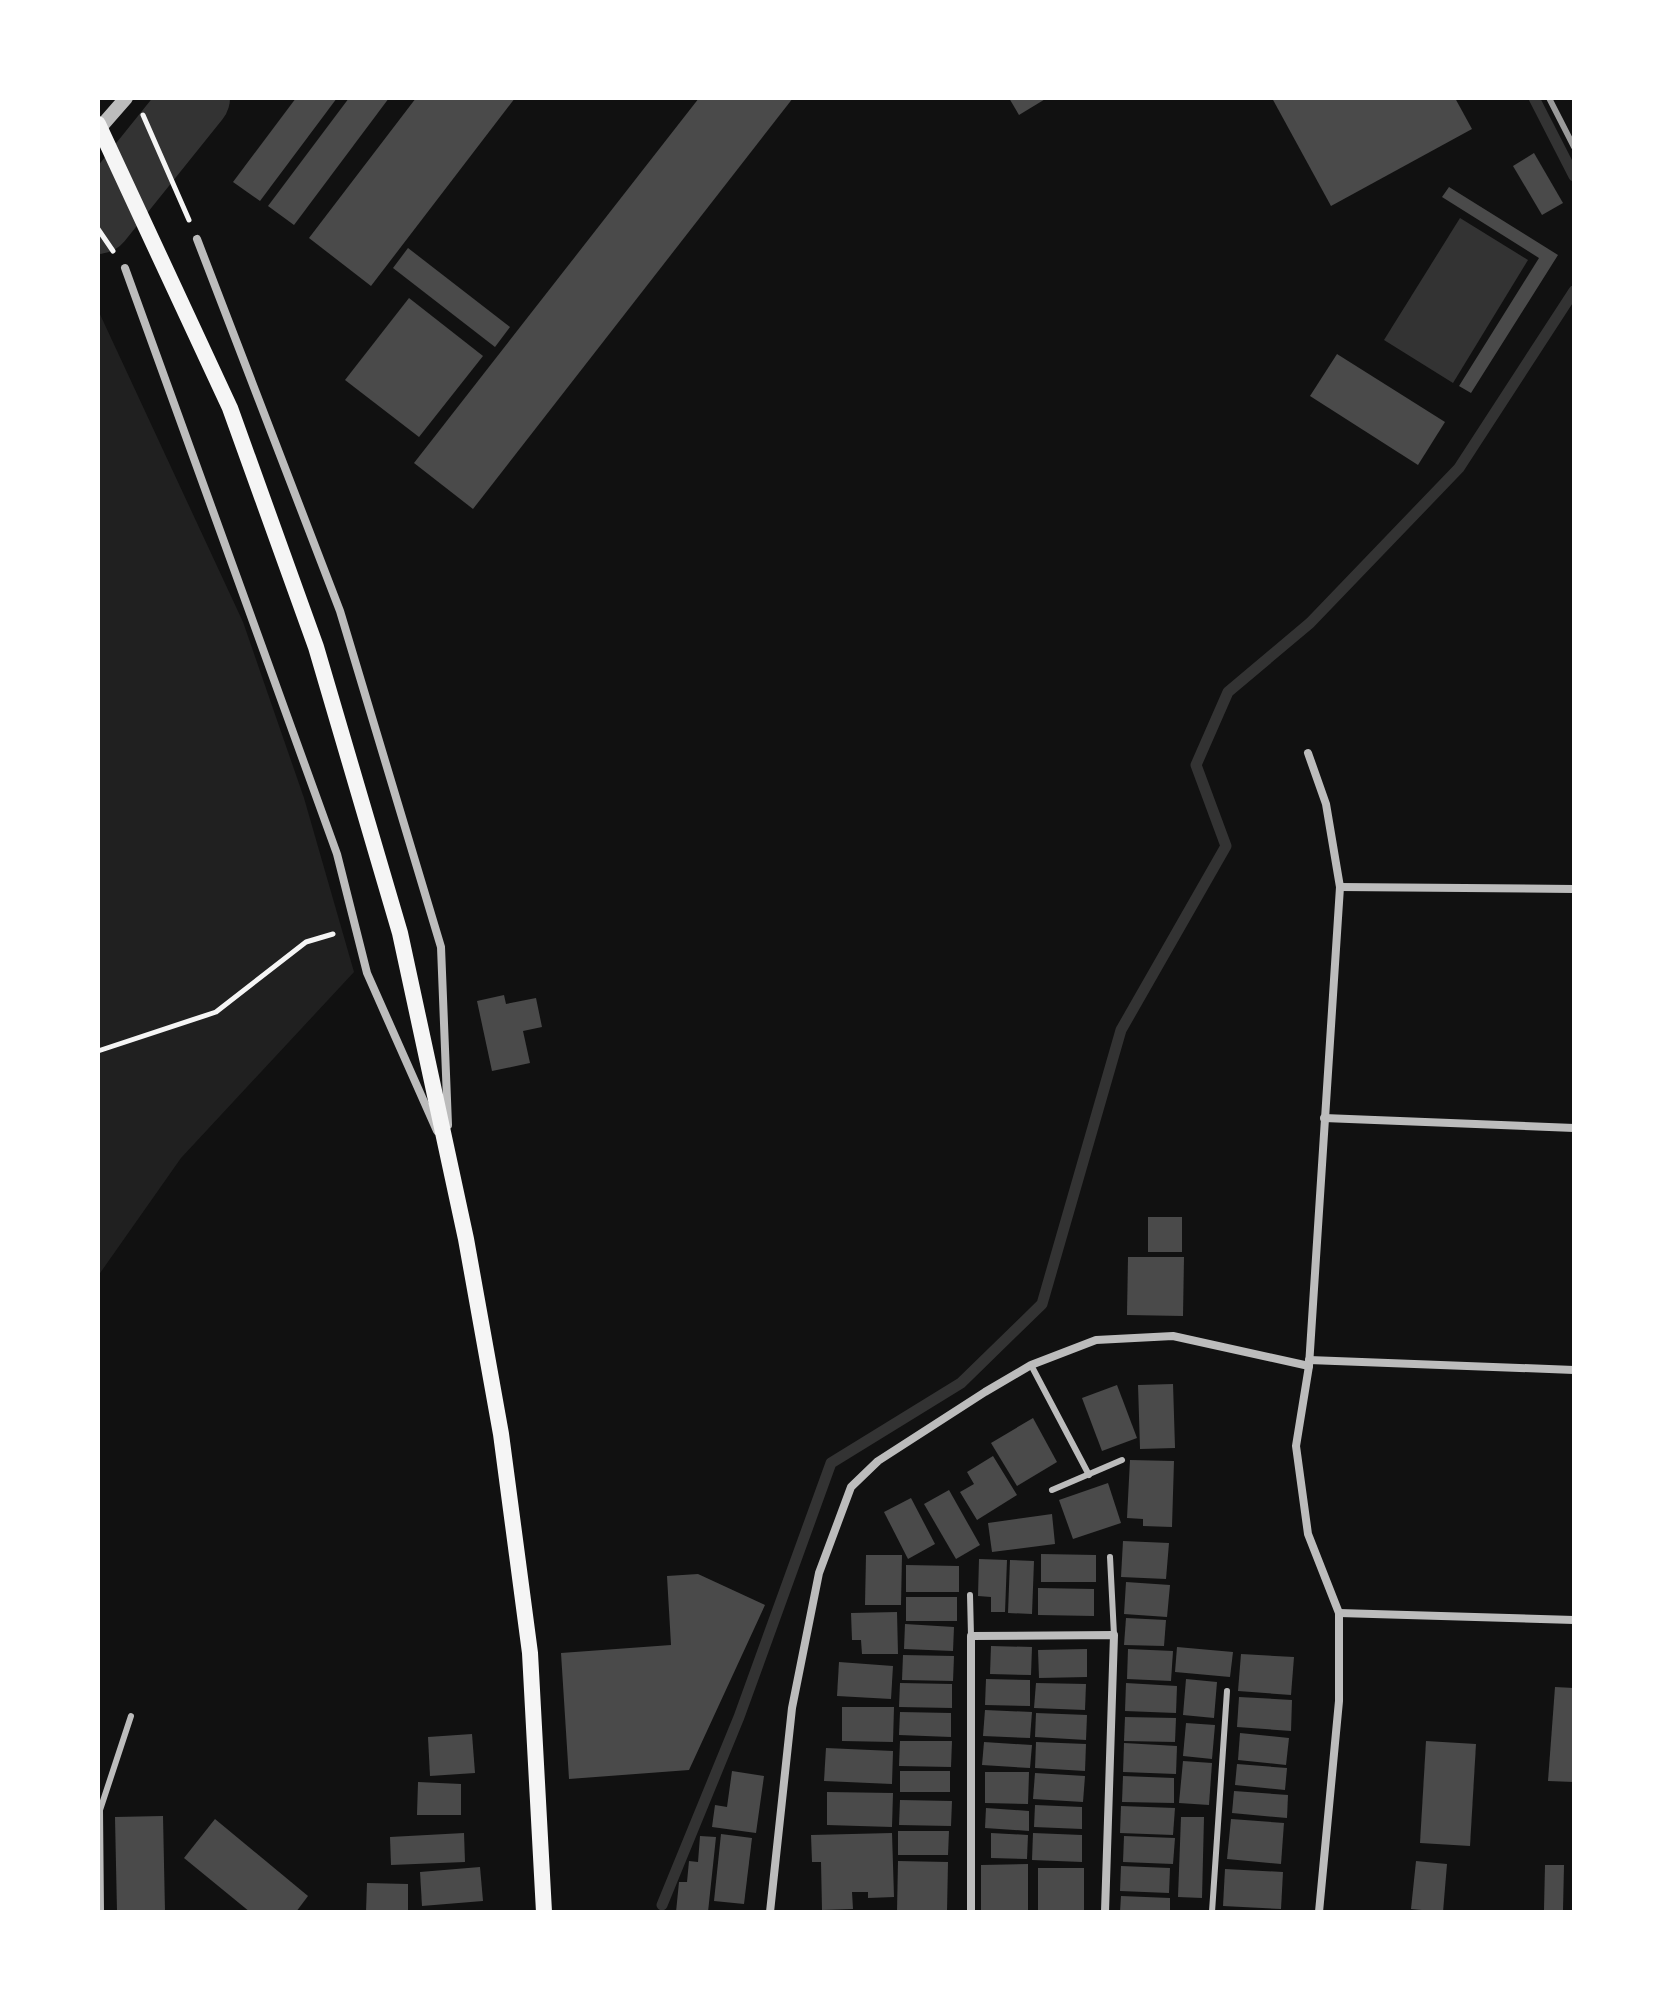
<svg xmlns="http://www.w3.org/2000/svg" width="1672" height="2010" viewBox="0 0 1672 2010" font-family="'PT Sans',sans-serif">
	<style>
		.green { fill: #202020 }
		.water { fill: #333 }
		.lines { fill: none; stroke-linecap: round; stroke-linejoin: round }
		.stream { stroke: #333; stroke-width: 11 }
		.river { stroke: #333; stroke-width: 68 }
		.building { fill: #4a4a4a }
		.path { stroke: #f5f5f5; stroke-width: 5 }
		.service { stroke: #bcbcbc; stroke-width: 6 }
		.minor { stroke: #bcbcbc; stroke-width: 8 }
		.tertiary { stroke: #bcbcbc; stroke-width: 14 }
		.secondary { stroke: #f5f5f5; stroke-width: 16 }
		.rail { stroke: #9a9a9a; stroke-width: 6 }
	</style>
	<rect width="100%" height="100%" fill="#111"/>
	<!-- green -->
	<path class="green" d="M98,310L243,622L304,798L354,972L181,1158L98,1276Z"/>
	<!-- water -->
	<path class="water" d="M1460,218L1528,260L1453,383L1384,340Z"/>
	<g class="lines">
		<!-- stream -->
		<g class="stream">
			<path d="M1534,98L1574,176"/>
			<path d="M662,1905L739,1717L831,1463L961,1383L1042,1304L1121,1030L1226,846L1196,765L1228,692L1310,623L1459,468L1574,291"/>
		</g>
		<!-- river -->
		<path class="river" d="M98,220L196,98"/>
	</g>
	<!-- building -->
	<g class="building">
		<path d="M296,98H337L260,201L233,182Z"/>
		<path d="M349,98H389L294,225L268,206Z"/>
		<path d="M416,98H515L371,286L309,238Z"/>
		<path d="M699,98H793L473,509L414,463Z"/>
		<path d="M1009,98H1047L1019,115Z"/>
		<path d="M1272,98H1455L1472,129L1331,206Z"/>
		<path d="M1534,153L1563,203L1542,215L1513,166Z"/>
		<path d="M1449,187L1558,255L1471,393L1459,386L1539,258L1442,197Z"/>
		<path d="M408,248L510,327L495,347L393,268Z"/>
		<path d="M409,298L483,356L419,437L345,380Z"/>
		<path d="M1337,354L1445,422L1418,465L1310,396Z"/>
		<path d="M504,995L506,1004L536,998L542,1027L523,1031L530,1063L492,1071L477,1001Z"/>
		<rect x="1148" y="1217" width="34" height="35"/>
		<path d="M1128,1257H1184L1183,1316L1127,1315Z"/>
		<path d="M1173,1384L1175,1448L1140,1449L1138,1385Z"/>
		<path d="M1117,1385L1137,1438L1102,1451L1082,1398Z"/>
		<path d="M1033,1418L1057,1462L1017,1486L991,1443Z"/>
		<path d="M993,1456L1017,1495L977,1520L960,1492L974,1484L967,1472Z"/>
		<path d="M1130,1460L1174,1461L1172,1527L1143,1526V1519L1127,1518Z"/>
		<path d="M1108,1483L1121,1523L1073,1539L1059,1500Z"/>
		<path d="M949,1490L980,1545L956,1559L924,1504Z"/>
		<path d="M911,1498L935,1544L908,1559L884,1512Z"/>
		<path d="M1052,1514L1055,1544L992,1552L988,1523Z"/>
		<path d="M1123,1541L1169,1543L1166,1579L1121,1577Z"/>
		<path d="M1041,1554L1096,1555V1582H1041Z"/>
		<path d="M866,1555H902L901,1605H865Z"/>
		<path d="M979,1559L1007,1560L1005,1612H991V1597L978,1596Z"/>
		<path d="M1010,1560L1034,1561L1032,1614L1008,1613Z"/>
		<path d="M906,1565L959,1566V1592H906Z"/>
		<path d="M698,1574L765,1605L689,1770L569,1779L561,1653L671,1645L667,1576Z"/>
		<path d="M1126,1582L1170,1585L1167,1617L1124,1614Z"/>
		<path d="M1038,1588L1094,1589V1616L1038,1615Z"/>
		<rect x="906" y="1597" width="51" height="24"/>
		<path d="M897,1612L898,1654H862L861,1640H852L851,1613Z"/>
		<path d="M1126,1618L1166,1620L1164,1646L1124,1645Z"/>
		<path d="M905,1624L954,1627L953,1651L904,1649Z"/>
		<path d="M991,1646L1032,1647L1031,1675L990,1674Z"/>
		<path d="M1177,1647L1233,1652L1230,1677L1175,1672Z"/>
		<path d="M1087,1649V1677L1039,1678L1038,1650Z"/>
		<path d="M1128,1649L1173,1651L1171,1681L1127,1679Z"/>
		<path d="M1241,1654L1294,1657L1291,1695L1238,1691Z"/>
		<path d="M903,1655L954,1656L953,1681L902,1680Z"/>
		<path d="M839,1662L893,1666L891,1699L837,1696Z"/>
		<path d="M986,1679L1030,1680V1706L985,1705Z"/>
		<path d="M1186,1679L1217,1682L1214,1718L1183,1715Z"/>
		<path d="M900,1683L952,1684V1708L899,1707Z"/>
		<path d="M1036,1683L1086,1684L1085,1710L1034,1708Z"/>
		<path d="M1126,1683L1177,1686L1176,1713L1125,1711Z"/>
		<path d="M1555,1687L1574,1688V1782L1548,1781Z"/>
		<path d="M1239,1697L1292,1700L1291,1731L1237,1727Z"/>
		<path d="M842,1707H894L893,1742L842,1741Z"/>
		<path d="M985,1710L1032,1712L1030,1738L983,1736Z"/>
		<path d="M900,1712L951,1713V1737L899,1735Z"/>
		<path d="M1036,1713L1087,1715L1086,1740L1035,1737Z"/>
		<path d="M1125,1717L1176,1718L1175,1742L1124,1741Z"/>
		<path d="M1186,1723L1215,1725L1212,1759L1183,1756Z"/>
		<path d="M1240,1733L1289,1738L1286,1765L1238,1760Z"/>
		<path d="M472,1734L475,1773L430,1776L428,1737Z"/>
		<path d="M900,1741H952L951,1767L899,1766Z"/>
		<path d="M1426,1741L1476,1744L1470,1846L1420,1843Z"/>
		<path d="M984,1742L1032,1745L1030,1768L982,1765Z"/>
		<path d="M1036,1742L1086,1744L1085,1771L1035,1768Z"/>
		<path d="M1124,1743L1177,1746L1176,1774L1123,1772Z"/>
		<path d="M826,1748L893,1751L892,1784L824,1781Z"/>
		<path d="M1183,1761L1212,1763L1209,1805L1179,1803Z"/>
		<path d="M1237,1764L1287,1768L1285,1790L1235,1785Z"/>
		<path d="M732,1771L764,1776L756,1833L712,1827L715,1805L727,1807Z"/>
		<rect x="900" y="1771" width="50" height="21"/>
		<path d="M985,1772H1029L1028,1804L985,1803Z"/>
		<path d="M1035,1773L1085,1776L1083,1802L1033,1799Z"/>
		<path d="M1123,1776L1174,1778V1803L1122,1802Z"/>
		<path d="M418,1782L461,1784V1815H417Z"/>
		<path d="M1234,1791L1288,1795L1287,1818L1232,1813Z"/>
		<path d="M827,1792L893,1793L892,1827L827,1825Z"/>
		<path d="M900,1800L952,1801L951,1826L899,1825Z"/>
		<path d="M1035,1805L1082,1807V1829L1034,1827Z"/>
		<path d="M1121,1806L1175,1808L1173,1835L1120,1833Z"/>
		<path d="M986,1808L1029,1811V1831L985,1828Z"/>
		<path d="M163,1816L165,1912H117L115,1817Z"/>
		<path d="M1181,1817H1204L1202,1898L1178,1897Z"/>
		<path d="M215,1819L308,1896L296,1912H250L184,1858Z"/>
		<path d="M1231,1819L1284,1823L1281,1864L1227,1859Z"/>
		<path d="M898,1831H949L948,1855H898Z"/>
		<path d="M464,1833L465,1862L391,1865L390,1837Z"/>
		<path d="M892,1833L894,1897L868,1898V1892H852L853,1909L822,1910L821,1862H812L811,1835Z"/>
		<path d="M991,1833L1028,1835L1027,1859L991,1858Z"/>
		<path d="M1033,1833L1082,1835V1862L1032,1860Z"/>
		<path d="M721,1834L752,1838L744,1904L714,1901Z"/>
		<path d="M700,1836L716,1837L708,1912H676L679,1882H687L689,1861L698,1862Z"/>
		<path d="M1124,1836L1175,1838L1173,1864L1123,1862Z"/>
		<path d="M898,1861L948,1862L947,1912H897Z"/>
		<path d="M1416,1861L1447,1864L1443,1912L1411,1909Z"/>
		<path d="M1028,1864V1911L981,1912V1865Z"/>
		<path d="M1545,1865H1564L1563,1910H1544Z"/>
		<path d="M1121,1866L1170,1868L1169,1893L1120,1891Z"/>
		<path d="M480,1867L483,1901L422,1906L420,1872Z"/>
		<rect x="1038" y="1868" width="46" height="44"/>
		<path d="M1225,1869L1283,1872L1281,1909L1223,1906Z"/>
		<path d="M367,1883L408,1884V1912H366Z"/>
		<path d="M1121,1896L1170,1898V1912H1120Z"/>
	</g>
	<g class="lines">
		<!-- path -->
		<g class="path">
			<path d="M143,115L189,220"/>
			<path d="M98,229L113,251"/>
			<path d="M98,1051L216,1012L306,942L333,934"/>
		</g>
		<!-- service -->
		<g class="service">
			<path d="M1031,1365L1089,1475"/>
			<path d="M1052,1490L1122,1460"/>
			<path d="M1110,1557L1114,1635"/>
			<path d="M970,1595L971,1636"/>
			<path d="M101,1912L100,1810L131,1716"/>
			<path d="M1212,1912L1227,1691"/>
		</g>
		<!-- minor -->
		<g class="minor">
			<path d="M197,239L340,611L441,947L448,1125"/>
			<path d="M125,268L337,854L367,973L437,1131"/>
			<path d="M1308,753L1326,804L1340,887L1309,1366L1296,1446L1308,1534L1339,1613V1701L1319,1912"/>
			<path d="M1340,887L1574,889"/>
			<path d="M1324,1118L1574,1128"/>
			<path d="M1309,1360L1574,1370"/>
			<path d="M1339,1613L1574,1620"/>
			<path d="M770,1912L792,1708L819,1573L851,1487L878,1461L985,1392L1031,1365L1096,1340L1173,1336L1309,1366"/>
			<path d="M971,1912V1636L1114,1635L1105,1912"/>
		</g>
		<!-- tertiary -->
		<path class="tertiary" d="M98,130L126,98"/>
		<!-- secondary -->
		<path class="secondary" d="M98,124L230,408L316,647L400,933L466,1239L501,1434L530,1653L544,1912"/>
		<!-- rail -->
		<path class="rail" d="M1549,98L1574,147"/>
	</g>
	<!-- border -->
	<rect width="1672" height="2010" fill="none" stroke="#ffffff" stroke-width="200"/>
</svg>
